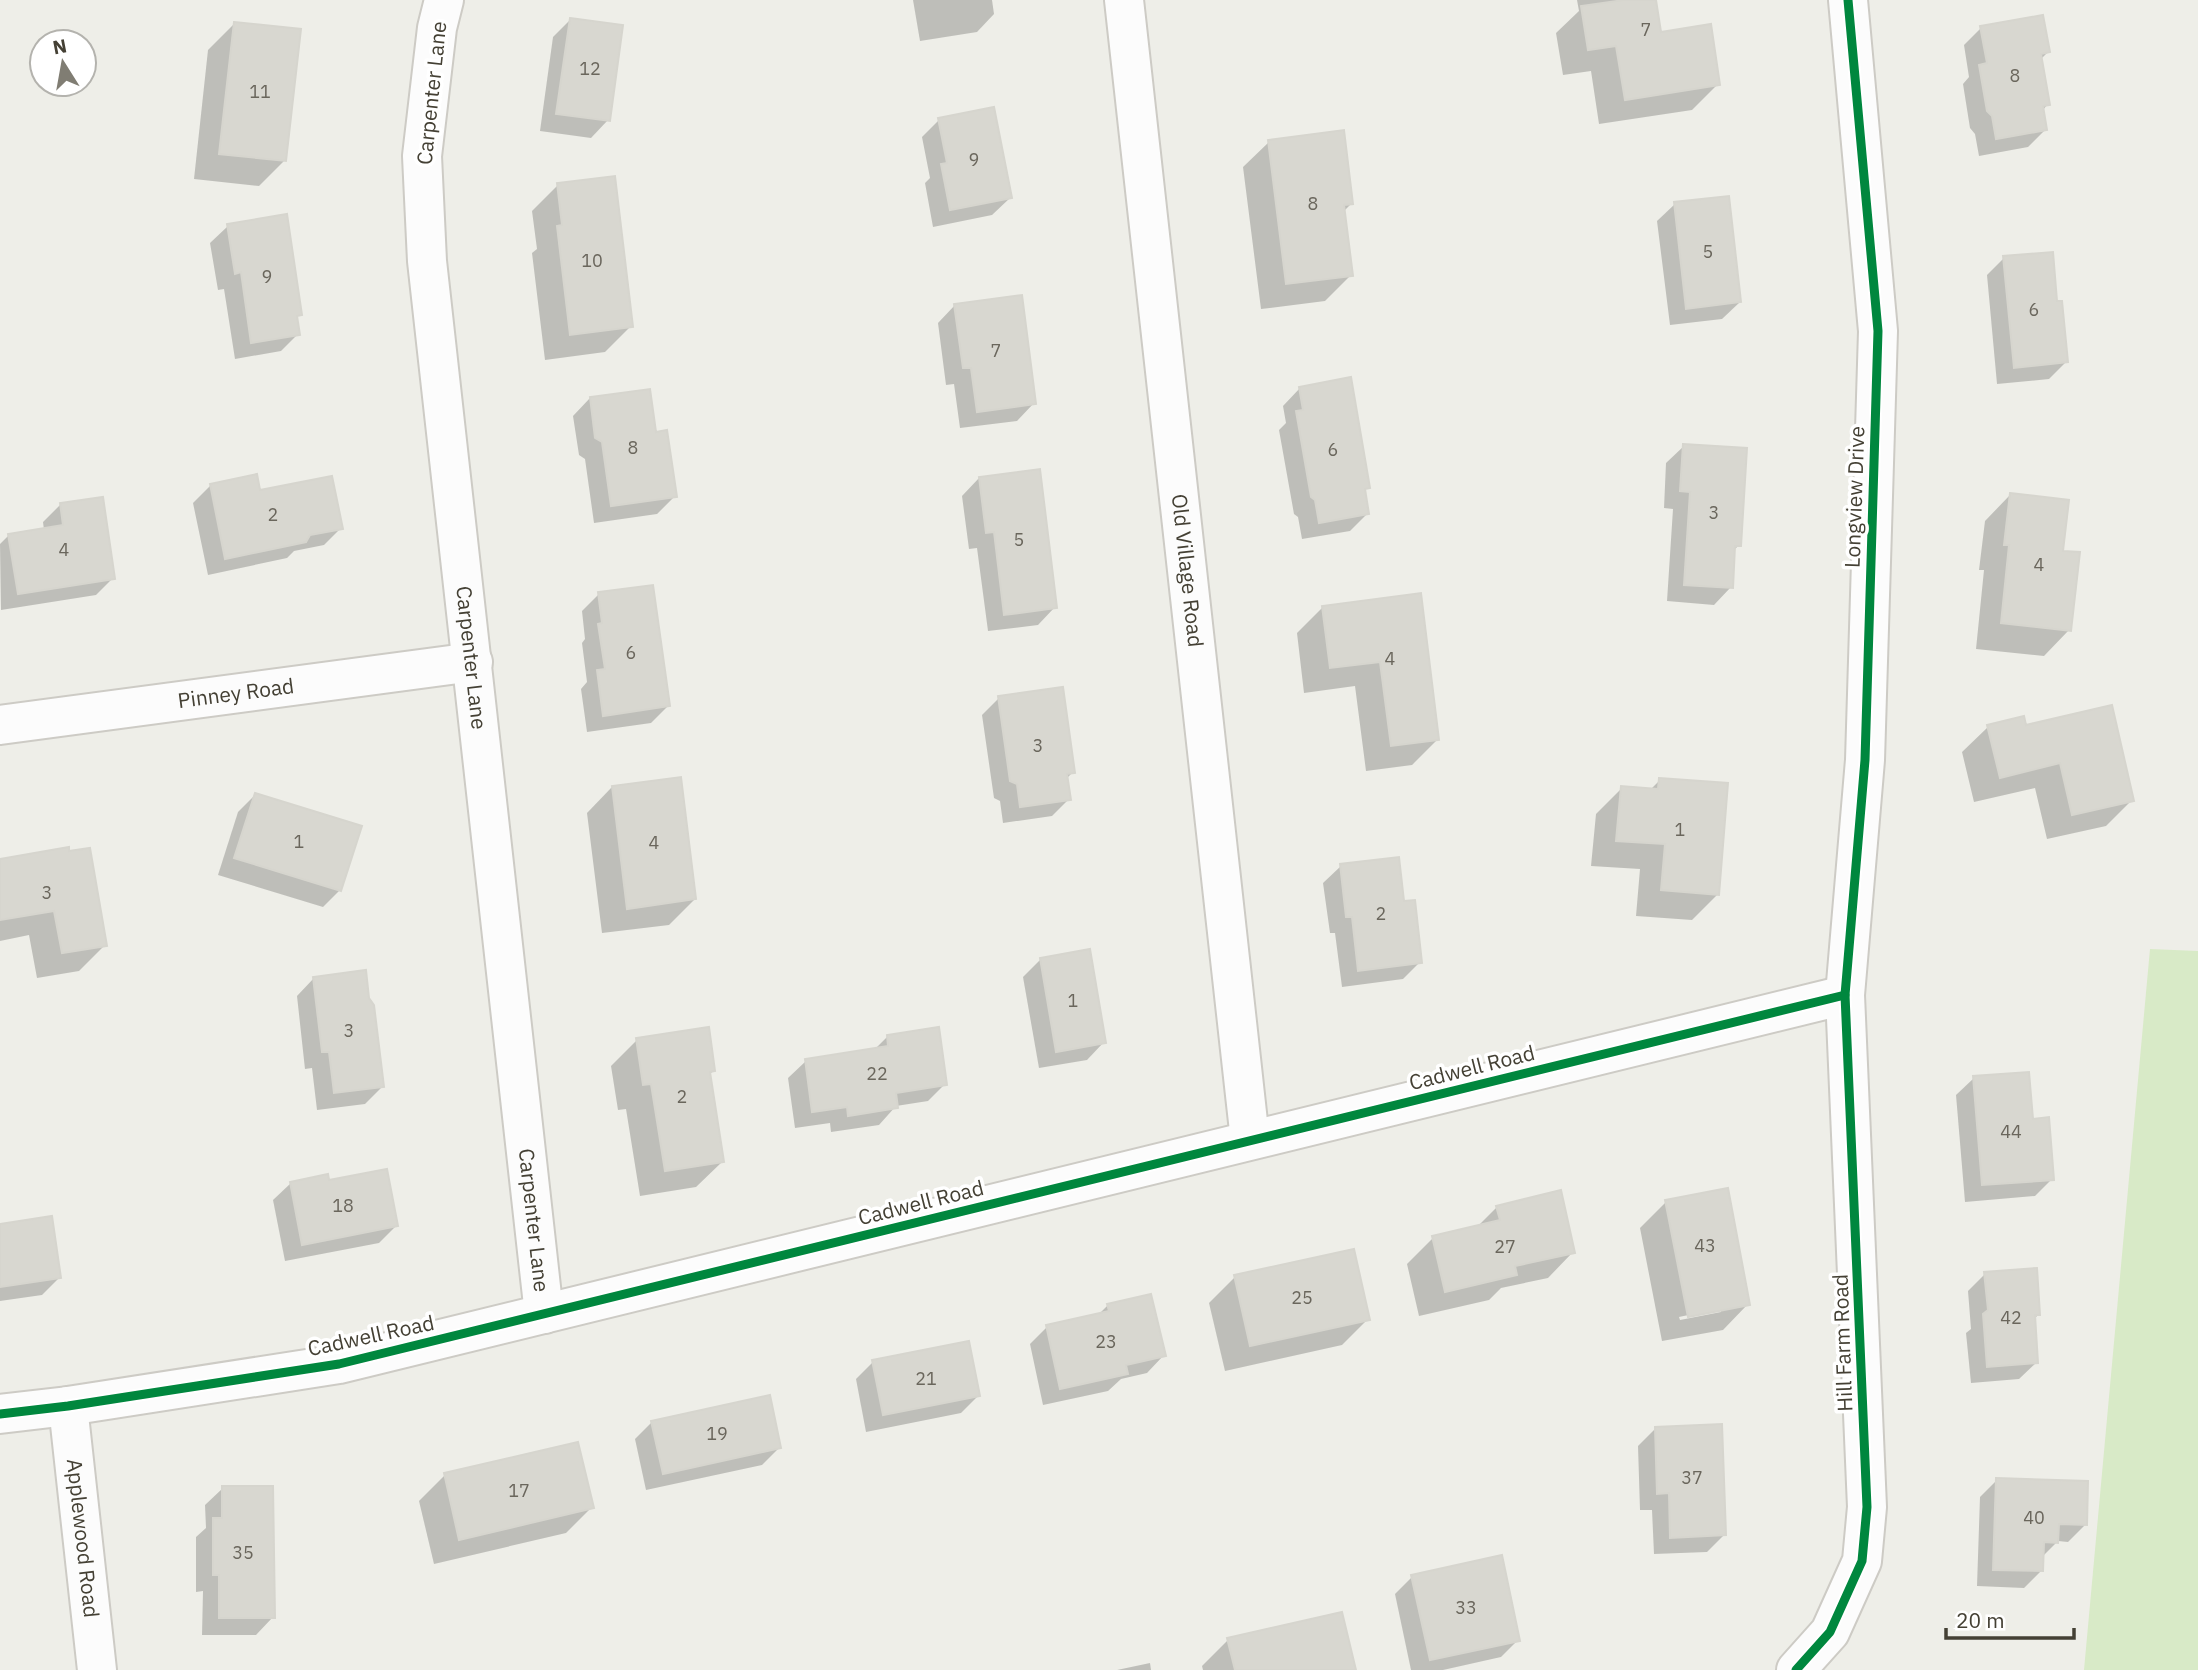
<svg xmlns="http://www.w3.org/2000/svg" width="2198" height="1670" viewBox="0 0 2198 1670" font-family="'IBM Plex Sans',sans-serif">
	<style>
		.green { fill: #d8eac7 }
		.shadow { fill: #0003; fill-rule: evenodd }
		.building { fill: #d8d7d0; stroke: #d6d5ce; stroke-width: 2 }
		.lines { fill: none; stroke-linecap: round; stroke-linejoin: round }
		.minor-casing { stroke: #cdcbc5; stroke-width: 42 }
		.minor { stroke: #fcfcfc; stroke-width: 38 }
		.cycleway-casing { stroke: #fff; stroke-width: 13 }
		.cycleway { stroke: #00873e; stroke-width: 9 }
		.labels { text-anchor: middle; stroke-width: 7; stroke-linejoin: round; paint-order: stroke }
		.number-label { font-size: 18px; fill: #6a665c }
		.street-label { font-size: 21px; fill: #444034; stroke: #fff }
	</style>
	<rect width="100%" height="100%" fill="#eeeee8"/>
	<!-- green -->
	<path class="green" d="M2150,949L2198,951V1670H2084Z"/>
	<!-- shadow -->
	<g class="shadow">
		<path d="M913,0H992L994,14L977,32L920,41Z"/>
		<path d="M1577,0H1654L1659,34L1718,84L1692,110L1599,124L1591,71L1563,75L1556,33L1579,11Z"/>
		<path d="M571,19L608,120L591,138L540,131L553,37Z"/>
		<path d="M234,24L285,160L259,186L194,179L208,50Z"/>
		<path d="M1981,28L2048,52L2040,60L2048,104L2042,111L2045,130L2028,147L1979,156L1975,134L1970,128L1963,84L1969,77L1964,45Z"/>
		<path d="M939,120L1010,198L992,215L933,227L925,183L930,178L922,137Z"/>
		<path d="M1269,142L1351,204L1343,212L1351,275L1325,301L1261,309L1243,167Z"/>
		<path d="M558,185L631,326L605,352L545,360L532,253L537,249L532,211Z"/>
		<path d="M1675,204L1740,302L1722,319L1670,325L1657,221Z"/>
		<path d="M228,226L300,314L295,319L298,334L281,351L235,359L224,289L218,290L210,243Z"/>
		<path d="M2004,258L2055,303L2066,362L2049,379L1997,384L1987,275Z"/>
		<path d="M955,305L1034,403L1017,421L960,428L954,384L946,385L938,323Z"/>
		<path d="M1300,388L1368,487L1363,492L1367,514L1350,531L1302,539L1298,517L1294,514L1279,430L1286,423L1283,406Z"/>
		<path d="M590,398L654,434L675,496L657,514L594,523L585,459L579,455L573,416Z"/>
		<path d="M1684,446L1739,545L1733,551L1731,587L1714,605L1667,601L1673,509L1664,508L1666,463Z"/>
		<path d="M979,478L1055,607L1038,625L988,631L977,548L969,549L962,496Z"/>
		<path d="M211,485L259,492L341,528L324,545L294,551L287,558L208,575L193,503Z"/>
		<path d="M2010,495L2061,553L2069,630L2044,656L1976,649L1984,570H1979L1985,521Z"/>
		<path d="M60,505L113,578L96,595L1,610L0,544L9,535L44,530L43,522Z"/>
		<path d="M599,594L668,706L651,723L587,732L581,689L587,682L582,643L585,639L582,611Z"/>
		<path d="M1420,595L1438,739L1412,765L1366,771L1355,686L1304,693L1297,633L1323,607Z"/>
		<path d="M999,698L1073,772L1066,779L1069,799L1052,816L1003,823L1000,801L994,798L982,715Z"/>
		<path d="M1988,727H2025L2132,800L2106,826L2047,839L2035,788L1974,802L1962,752Z"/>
		<path d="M1660,780L1718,894L1692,920L1636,916L1640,869L1591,866L1596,814L1622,788L1650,790Z"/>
		<path d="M612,787L695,899L669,925L602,933L587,813Z"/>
		<path d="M255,795L340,890L323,907L218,875L238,812Z"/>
		<path d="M0,861L105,945L79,971L37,978L29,935L0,941Z"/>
		<path d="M1341,866L1403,903L1420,962L1403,979L1342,987L1335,933H1330L1323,883Z"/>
		<path d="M1041,959L1104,1042L1087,1060L1039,1068L1023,977Z"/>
		<path d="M314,978L382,1087L365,1104L317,1110L312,1068L305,1069L297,996Z"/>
		<path d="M887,1037L945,1084L928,1101L896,1106L879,1125L831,1132L830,1123L795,1128L788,1078L806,1061L874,1050Z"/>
		<path d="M637,1040L713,1071L709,1075L722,1162L696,1187L640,1196L626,1109L618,1110L611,1066Z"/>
		<path d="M1974,1078L2031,1121L2052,1179L2035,1196L1965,1202L1956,1095Z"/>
		<path d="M328,1182L396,1226L379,1243L285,1261L273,1200L291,1183Z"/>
		<path d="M1666,1202L1748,1304L1723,1330L1662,1341L1640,1228ZM1721,1308V1312L1680,1320L1679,1317Z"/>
		<path d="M1497,1207L1573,1252L1548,1278L1501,1288L1489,1300L1419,1316L1407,1264L1433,1238L1477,1227Z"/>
		<path d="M0,1225L60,1277L42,1295L0,1301Z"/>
		<path d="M1985,1274L2039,1314L2034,1319L2037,1362L2019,1379L1971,1383L1966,1333L1971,1329L1968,1291Z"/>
		<path d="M1235,1277L1368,1319L1342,1345L1225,1371L1209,1303Z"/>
		<path d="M1108,1305L1164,1355L1147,1373L1121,1379L1108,1391L1043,1405L1030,1344L1047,1327L1098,1315Z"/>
		<path d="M873,1362L978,1396L961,1413L866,1432L856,1379Z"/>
		<path d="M652,1422L780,1447L762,1465L646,1490L635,1439Z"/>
		<path d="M1655,1429L1724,1535L1707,1552L1654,1554L1652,1510H1640L1638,1446Z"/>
		<path d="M445,1475L592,1507L566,1533L434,1564L419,1501Z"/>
		<path d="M1997,1480L2085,1525L2068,1542L2058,1541L2042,1557L2041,1571L2024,1588L1977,1586L1980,1497Z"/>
		<path d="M223,1488L273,1617L256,1635H202L203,1591L196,1592V1537L206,1528L205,1505Z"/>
		<path d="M1412,1577L1518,1640L1501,1657L1443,1670H1411L1395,1594Z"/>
		<path d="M1228,1640L1354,1670H1203L1202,1666Z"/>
		<path d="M1150,1663L1151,1670H1117Z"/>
	</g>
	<!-- building -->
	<g class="building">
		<path d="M1624,0H1656L1661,32L1711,24L1720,85L1625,100L1616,46L1588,50L1581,6Z"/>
		<path d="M2043,15L2050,52L2041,54L2050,105L2043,106L2047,130L1996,139L1992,116L1987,111L1979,65L1987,63L1980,26Z"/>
		<path d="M570,18L623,25L610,121L556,114Z"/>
		<path d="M234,22L301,29L286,161L219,154Z"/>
		<path d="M994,107L1012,198L950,210L941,164L947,163L938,118Z"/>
		<path d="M1344,130L1353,204L1344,205L1353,276L1286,284L1268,140Z"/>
		<path d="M615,176L633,327L570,335L557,226L562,225L557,183Z"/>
		<path d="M1729,196L1741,302L1686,309L1674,202Z"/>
		<path d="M287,214L302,315L297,316L300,335L251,343L241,272L235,274L227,224Z"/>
		<path d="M2053,252L2057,301H2062L2068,362L2014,368L2003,256Z"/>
		<path d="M1022,295L1036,404L977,412L971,368H963L954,304Z"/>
		<path d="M1351,377L1370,488L1365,489L1369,514L1319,523L1315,500L1311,497L1296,411L1303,410L1299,387Z"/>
		<path d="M650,389L656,432L667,430L677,497L611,506L602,442L595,438L590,397Z"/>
		<path d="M1683,444L1747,448L1741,546H1735L1733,588L1684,585L1690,492L1680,491Z"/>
		<path d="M1040,469L1057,608L1004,615L994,532L986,533L979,477Z"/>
		<path d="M257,474L260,490L332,476L343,529L310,535L306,542L225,559L210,484Z"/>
		<path d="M2010,493L2069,500L2063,551L2080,552L2071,631L2001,623L2009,545H2004Z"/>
		<path d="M103,497L115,579L18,594L8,534L63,525L60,503Z"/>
		<path d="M653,585L670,706L603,716L597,670L605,669L598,624L602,623L598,592Z"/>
		<path d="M1421,593L1439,740L1391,746L1380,662L1330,668L1322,606Z"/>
		<path d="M1063,687L1075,773L1067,774L1071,800L1020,807L1017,784L1010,781L998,696Z"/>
		<path d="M2112,705L2134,801L2072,815L2060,763L2000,778L1987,725L2024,716L2026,725Z"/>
		<path d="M681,777L696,899L627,909L612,786Z"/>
		<path d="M1659,778L1728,783L1719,895L1661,890L1665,844L1616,841L1621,786L1658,789Z"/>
		<path d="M255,793L362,826L341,891L234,858Z"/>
		<path d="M69,847V851L90,848L107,946L62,953L54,911L0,920V859Z"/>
		<path d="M1399,857L1404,901L1415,900L1422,963L1358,971L1352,917H1346L1340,864Z"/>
		<path d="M1090,949L1106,1043L1056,1052L1040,958Z"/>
		<path d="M366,970L369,998L374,1005L384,1087L334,1093L329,1052H322L313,977Z"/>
		<path d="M709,1027L715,1071L710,1072L724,1162L665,1171L651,1084L643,1085L636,1038Z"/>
		<path d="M939,1027L947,1085L896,1093L898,1108L848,1116L847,1107L812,1112L805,1059L888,1046L887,1035Z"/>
		<path d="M2029,1072L2033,1119L2049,1117L2054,1180L1982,1185L1973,1076Z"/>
		<path d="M387,1169L398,1226L302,1245L290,1182L328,1174L329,1180Z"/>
		<path d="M1728,1188L1750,1305L1688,1317L1665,1200Z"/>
		<path d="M1561,1190L1575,1253L1515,1266L1517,1275L1445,1292L1432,1236L1500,1220L1496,1206Z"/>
		<path d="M52,1216L61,1278L0,1287V1224Z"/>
		<path d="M1354,1249L1370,1320L1250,1346L1234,1275Z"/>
		<path d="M2037,1268L2040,1315H2035L2038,1363L1987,1367L1983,1314L1988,1310L1984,1272Z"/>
		<path d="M1151,1294L1166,1356L1126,1365L1128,1374L1060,1389L1046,1325L1109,1311L1107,1304Z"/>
		<path d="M969,1341L980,1396L883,1415L872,1360Z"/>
		<path d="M770,1395L781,1448L663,1474L651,1421Z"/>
		<path d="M1722,1424L1726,1535L1670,1538L1669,1493L1657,1494L1655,1427Z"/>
		<path d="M578,1442L594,1508L459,1540L444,1473Z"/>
		<path d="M1996,1478L2088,1481L2087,1525L2059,1524L2058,1543L2044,1542L2043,1571L1993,1570Z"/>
		<path d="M222,1486H273L275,1618H219V1575H213V1518H222Z"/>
		<path d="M1502,1555L1520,1641L1430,1660L1411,1575Z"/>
		<path d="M1342,1612L1356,1670H1235L1227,1638Z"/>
	</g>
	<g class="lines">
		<defs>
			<g id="minor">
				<path id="s1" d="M444,0L437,28L422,156L427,261L544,1314"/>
				<path id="s2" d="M1124,0L1250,1140"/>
				<path id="s3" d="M0,725L473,662"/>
				<path id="s4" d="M68,1406L97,1670"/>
				<path d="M0,1414L68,1406L339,1364L1845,995"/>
				<path d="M1796,1670L1830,1632L1862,1561L1867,1507L1845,995L1865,760L1878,331L1848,0"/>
			</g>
		</defs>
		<!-- minor casing -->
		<use href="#minor" class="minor-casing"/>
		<!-- minor -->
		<use href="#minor" class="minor"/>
		<defs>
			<g id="cycleway">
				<path d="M0,1414L68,1406L339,1364L1845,995"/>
				<path d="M1796,1670L1830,1632L1862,1561L1867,1507L1845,995L1865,760L1878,331L1848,0"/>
			</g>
		</defs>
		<!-- cycleway casing -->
		<use href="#cycleway" class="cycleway-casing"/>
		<!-- cycleway -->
		<use href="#cycleway" class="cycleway"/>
	</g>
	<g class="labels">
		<!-- number labels -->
		<g class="number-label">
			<text x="1646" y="36">7</text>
			<text x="590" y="75">12</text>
			<text x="2015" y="82">8</text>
			<text x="260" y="98">11</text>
			<text x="974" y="166">9</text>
			<text x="1313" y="210">8</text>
			<text x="1708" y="258">5</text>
			<text x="592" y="267">10</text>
			<text x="267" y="283">9</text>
			<text x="2034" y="316">6</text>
			<text x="996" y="357">7</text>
			<text x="633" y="454">8</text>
			<text x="1333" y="456">6</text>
			<text x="1714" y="519">3</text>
			<text x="273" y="521">2</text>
			<text x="1019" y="546">5</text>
			<text x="64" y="556">4</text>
			<text x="2039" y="571">4</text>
			<text x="631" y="659">6</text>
			<text x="1390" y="665">4</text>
			<text x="1038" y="752">3</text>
			<text x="1680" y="836">1</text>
			<text x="299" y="848">1</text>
			<text x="654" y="849">4</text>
			<text x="47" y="899">3</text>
			<text x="1381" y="920">2</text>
			<text x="1073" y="1007">1</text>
			<text x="349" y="1037">3</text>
			<text x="877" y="1080">22</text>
			<text x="682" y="1103">2</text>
			<text x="2011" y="1138">44</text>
			<text x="343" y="1212">18</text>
			<text x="1705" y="1252">43</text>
			<text x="1505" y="1253">27</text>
			<text x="1302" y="1304">25</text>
			<text x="2011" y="1324">42</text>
			<text x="1106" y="1348">23</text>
			<text x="926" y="1385">21</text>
			<text x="717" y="1440">19</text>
			<text x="1692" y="1484">37</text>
			<text x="519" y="1497">17</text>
			<text x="2034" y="1524">40</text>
			<text x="243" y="1559">35</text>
			<text x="1466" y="1614">33</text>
		</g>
		<!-- street labels -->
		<g class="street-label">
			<text transform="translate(432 93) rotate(-84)" y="7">Carpenter Lane</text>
			<text transform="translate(1855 497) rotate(-88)" y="7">Longview Drive</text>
			<text dy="7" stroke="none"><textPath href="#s2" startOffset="574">Old Village Road</textPath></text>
			<text dy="7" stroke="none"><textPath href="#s1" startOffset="662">Carpenter Lane</textPath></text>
			<text dy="7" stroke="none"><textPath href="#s3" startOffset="238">Pinney Road</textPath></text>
			<text transform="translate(1472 1068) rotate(-14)" y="7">Cadwell Road</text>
			<text transform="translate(921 1203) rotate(-14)" y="7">Cadwell Road</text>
			<text dy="7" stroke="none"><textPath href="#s1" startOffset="1228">Carpenter Lane</textPath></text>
			<text transform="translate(371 1336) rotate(-12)" y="7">Cadwell Road</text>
			<text transform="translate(1843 1343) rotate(-92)" y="7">Hill Farm Road</text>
			<text dy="7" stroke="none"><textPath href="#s4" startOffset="133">Applewood Road</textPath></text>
		</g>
	</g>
	<!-- north arrow -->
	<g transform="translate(63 63) rotate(349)"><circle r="33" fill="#ffffff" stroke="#b4b3ae" stroke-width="2"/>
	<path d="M0-5L12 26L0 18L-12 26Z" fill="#807d73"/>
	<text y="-10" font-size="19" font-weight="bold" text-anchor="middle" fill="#444034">N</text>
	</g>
	<!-- scale -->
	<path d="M1946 1628v10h128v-10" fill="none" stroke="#444034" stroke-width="3.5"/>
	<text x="1956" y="1628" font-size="21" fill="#444034" stroke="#ffffff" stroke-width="5" paint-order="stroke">20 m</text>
</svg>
